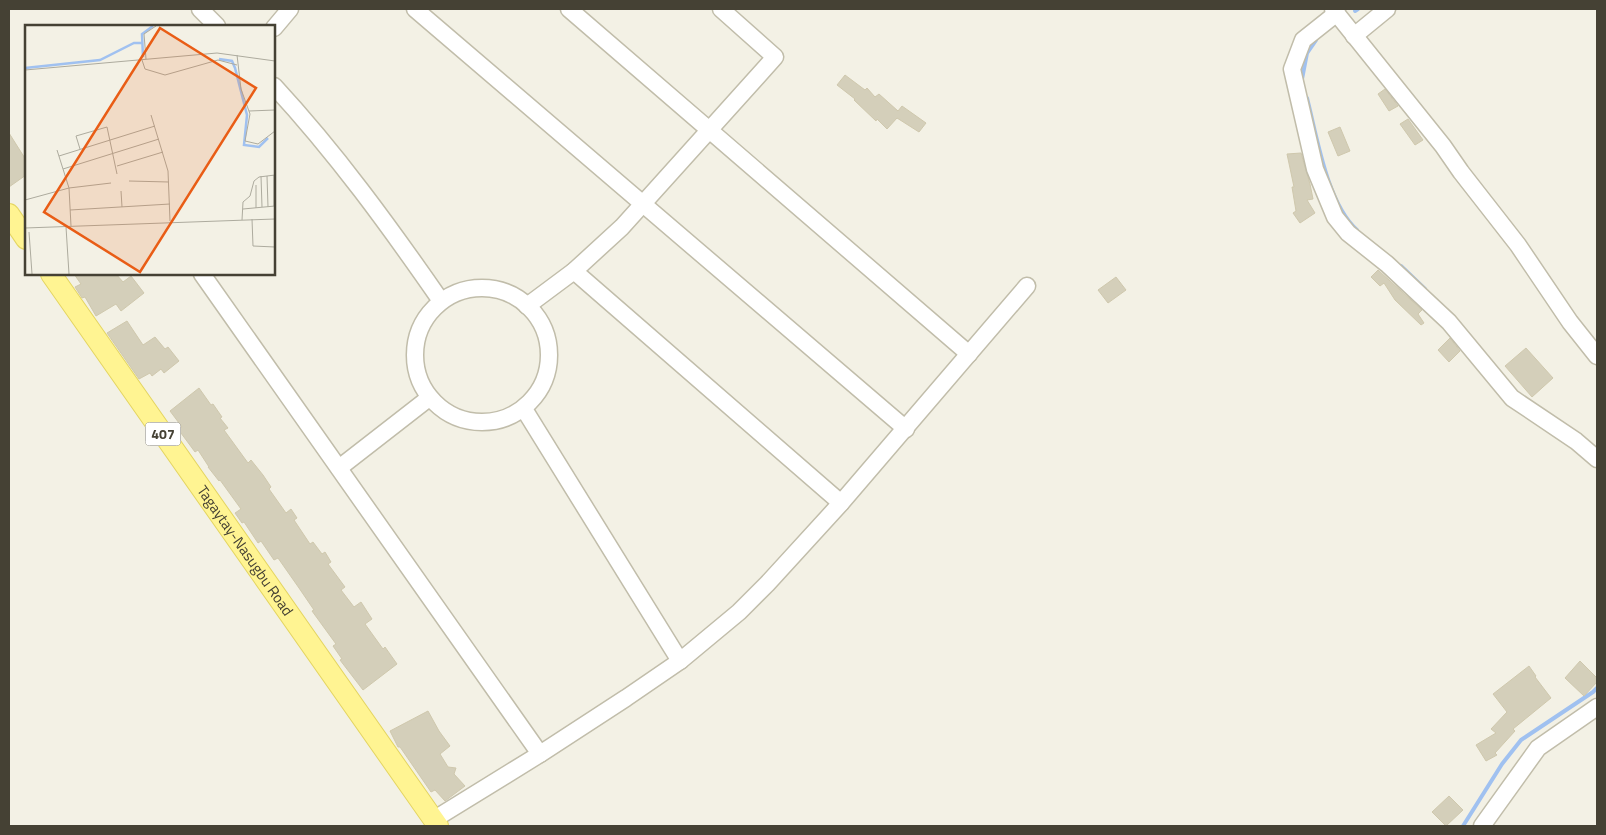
<svg xmlns="http://www.w3.org/2000/svg" width="1606" height="835" viewBox="0 0 1606 835" font-family="'Titillium Web',sans-serif">
	<style>
		.lines { fill: none; stroke-linecap: round; stroke-linejoin: round }
		.stream { stroke: #a0c1f0; stroke-width: 4 }
		.building { fill: #d4cfba; stroke: #cfc8ad }
		.minor-casing { stroke: #c1bdaa; stroke-width: 19 }
		.major-casing { stroke: #e4d561; stroke-width: 22 }
		.minor { stroke: #fff; stroke-width: 16 }
		.major { stroke: #fff492; stroke-width: 20 }
		.labels { text-anchor: middle; stroke-width: 4; stroke-linejoin: round; paint-order: stroke }
		.shield { fill: #fff; stroke: #7d7a71; stroke-width: 1 }
		.shield-label { font-size: 14px; font-weight: bold; fill: #454134 }
		.street-label { font-size: 15px; fill: #454134; stroke: #fff }
		.inset-river { fill: none; stroke: #a0c1f0; stroke-width: 2.5 }
		.inset-road { fill: none; stroke: #adab9e; stroke-width: 1 }
		.view { fill: #e95d16; fill-opacity: 0.15; stroke: #e95d16; stroke-width: 2.5 }
		.inset-edge { fill: none; stroke: #454134; stroke-width: 2.5 }
	</style>
	<rect width="100%" height="100%" fill="#f3f1e5"/>
	<g class="lines">
		<!-- stream -->
		<g class="stream">
			<path d="M1355,11L1358,9"/>
			<path d="M1302,79L1307,53L1316,40"/>
			<path d="M1307,98C1317,137 1327,203 1357,230"/>
			<path d="M1401,266L1425,289"/>
			<path d="M1463,826L1502,764L1521,740L1593,692L1597,688"/>
		</g>
	</g>
	<!-- building -->
	<g class="building">
		<path d="M845,75L865,90L867,88L875,97L879,94L898,111L902,106L926,123L919,132L897,118L887,129L877,119L876,121L854,100L855,99L837,85Z"/>
		<path d="M1385,89L1398,106L1389,111L1378,94Z"/>
		<path d="M1408,119L1423,140L1415,145L1400,124Z"/>
		<path d="M1340,127L1350,151L1338,156L1328,132Z"/>
		<path d="M9,133L26,160V175L9,187Z"/>
		<path d="M1301,153L1310,184L1313,199L1307,200L1315,213L1300,223L1293,213L1296,211L1292,187H1294L1287,154Z"/>
		<path d="M1378,270L1422,310L1418,314L1424,323L1421,325L1395,300L1384,283L1380,286L1371,277Z"/>
		<path d="M74,274H116L123,282L131,276L144,293L121,311L116,304L96,316L85,297L82,298L75,287L81,284Z"/>
		<path d="M1116,277L1126,290L1108,303L1098,290Z"/>
		<path d="M127,321L143,345L155,337L165,349L168,347L179,361L164,373L161,369L152,376L150,373L139,379L107,333Z"/>
		<path d="M1450,338L1460,351L1449,362L1438,350Z"/>
		<path d="M1526,348L1553,378L1532,397L1505,366Z"/>
		<path d="M199,388L211,405L213,404L222,417L220,418L228,428L224,430L248,463L251,460L263,475L271,487L269,489L286,513L291,509L297,518L294,520L310,544L313,542L322,554L325,552L331,562L328,564L345,587L341,590L354,607L361,602L372,619L365,624L383,649L385,647L397,664L363,690L340,660L342,659L333,646L336,644L312,611L314,610L299,588L278,558L274,560L261,541L258,543L244,522L242,523L235,513L241,509L220,480L219,481L208,467H209L198,450L195,452L178,429L182,427L170,411Z"/>
		<path d="M1580,661L1597,678V682L1584,696L1565,678Z"/>
		<path d="M1529,666L1536,676L1535,677L1551,698L1513,729L1515,731L1495,753L1497,755L1486,761L1476,745L1496,733L1491,729L1507,712L1493,694Z"/>
		<path d="M428,711L439,731L450,746L440,754L448,767L456,768L454,774L465,786L445,801L435,790L431,792L400,747H398L390,731Z"/>
		<path d="M1449,796L1463,810L1446,826L1432,812Z"/>
	</g>
	<g class="lines">
		<defs>
			<g id="minor">
				<path d="M200,9L217,26"/>
				<path d="M415,9L906,429"/>
				<path d="M569,9L969,354"/>
				<path d="M1333,9L1443,146L1461,172L1518,245L1570,322L1597,356"/>
				<path d="M1337,13L1303,40L1292,69L1315,169L1335,217L1348,233L1387,264L1449,322L1512,398L1576,441L1597,459"/>
				<path d="M274,28L290,9"/>
				<path d="M1354,36L1387,9"/>
				<path d="M274,86C336,153 389,226 441,301"/>
				<path d="M574,271L841,503"/>
				<path d="M202,274L540,754"/>
				<circle cx="482" cy="355" r="67"/>
				<path d="M527,306L574,271L622,227L775,57L721,9"/>
				<path d="M524,409L680,661"/>
				<path d="M339,468L429,398"/>
				<path d="M433,820L540,754L626,698L680,661L739,612L767,584L841,503L1027,286"/>
				<path d="M1482,826L1538,748L1597,707"/>
			</g>
			<g id="major">
				<path d="M9,214L26,239"/>
				<path id="s1" d="M51,274L438,826"/>
			</g>
		</defs>
		<!-- minor casing -->
		<use href="#minor" class="minor-casing"/>
		<!-- major casing -->
		<use href="#major" class="major-casing"/>
		<!-- minor -->
		<use href="#minor" class="minor"/>
		<!-- major -->
		<use href="#major" class="major"/>
	</g>
	<g class="labels">
		<!-- shield labels -->
		<rect class="shield" x="145.5" y="422.5" width="35" height="23" rx="4"/>
		<g class="shield-label">
			<text x="163" y="439">407</text>
		</g>
		<!-- street labels -->
		<g class="street-label">
			<text dy="5" stroke="none"><textPath href="#s1" startOffset="338">Tagaytay-Nasugbu Road</textPath></text>
		</g>
	</g>
	<!-- overview -->
	<g transform="translate(25 25)">
		<rect width="250" height="250" fill="#f3f1e5"/>
		<path class="inset-river" d="M118,32L117,9L128,1M194,34L207,36L210,43L222,90L219,120L234,122L243,113M0,43L75,35L109,18H117"/>
		<path class="inset-road" d="M212,30L216,64L225,89L220,116L233,119L250,106M121,34L119,9L131,1M117,35L120,44L140,50L193,35L212,40M0,45L192,28L250,36M224,86L250,85M126,90L143,146L145,196M55,124L51,111L82,102L92,149M32,125L44,163L46,201M34,131L130,101M92,141L138,127M38,144L134,114M249,150V181M236,151L237,182M242,151L243,182M104,156L144,157M231,160V183M96,166L97,182M0,175L44,163L86,158M218,184L250,181M45,185L145,179M227,194L228,221L250,222M217,195L218,177L225,171L229,156L234,152L250,150M41,202L44,249M0,203L250,194M4,207L7,249"/>
		<path class="view" d="M135,3L231,63L115,247L19,187Z"/>
		<rect width="250" height="250" class="inset-edge"/>
	</g>
	<!-- border -->
	<rect width="1606" height="835" fill="none" stroke="#454134" stroke-width="20"/>
</svg>
